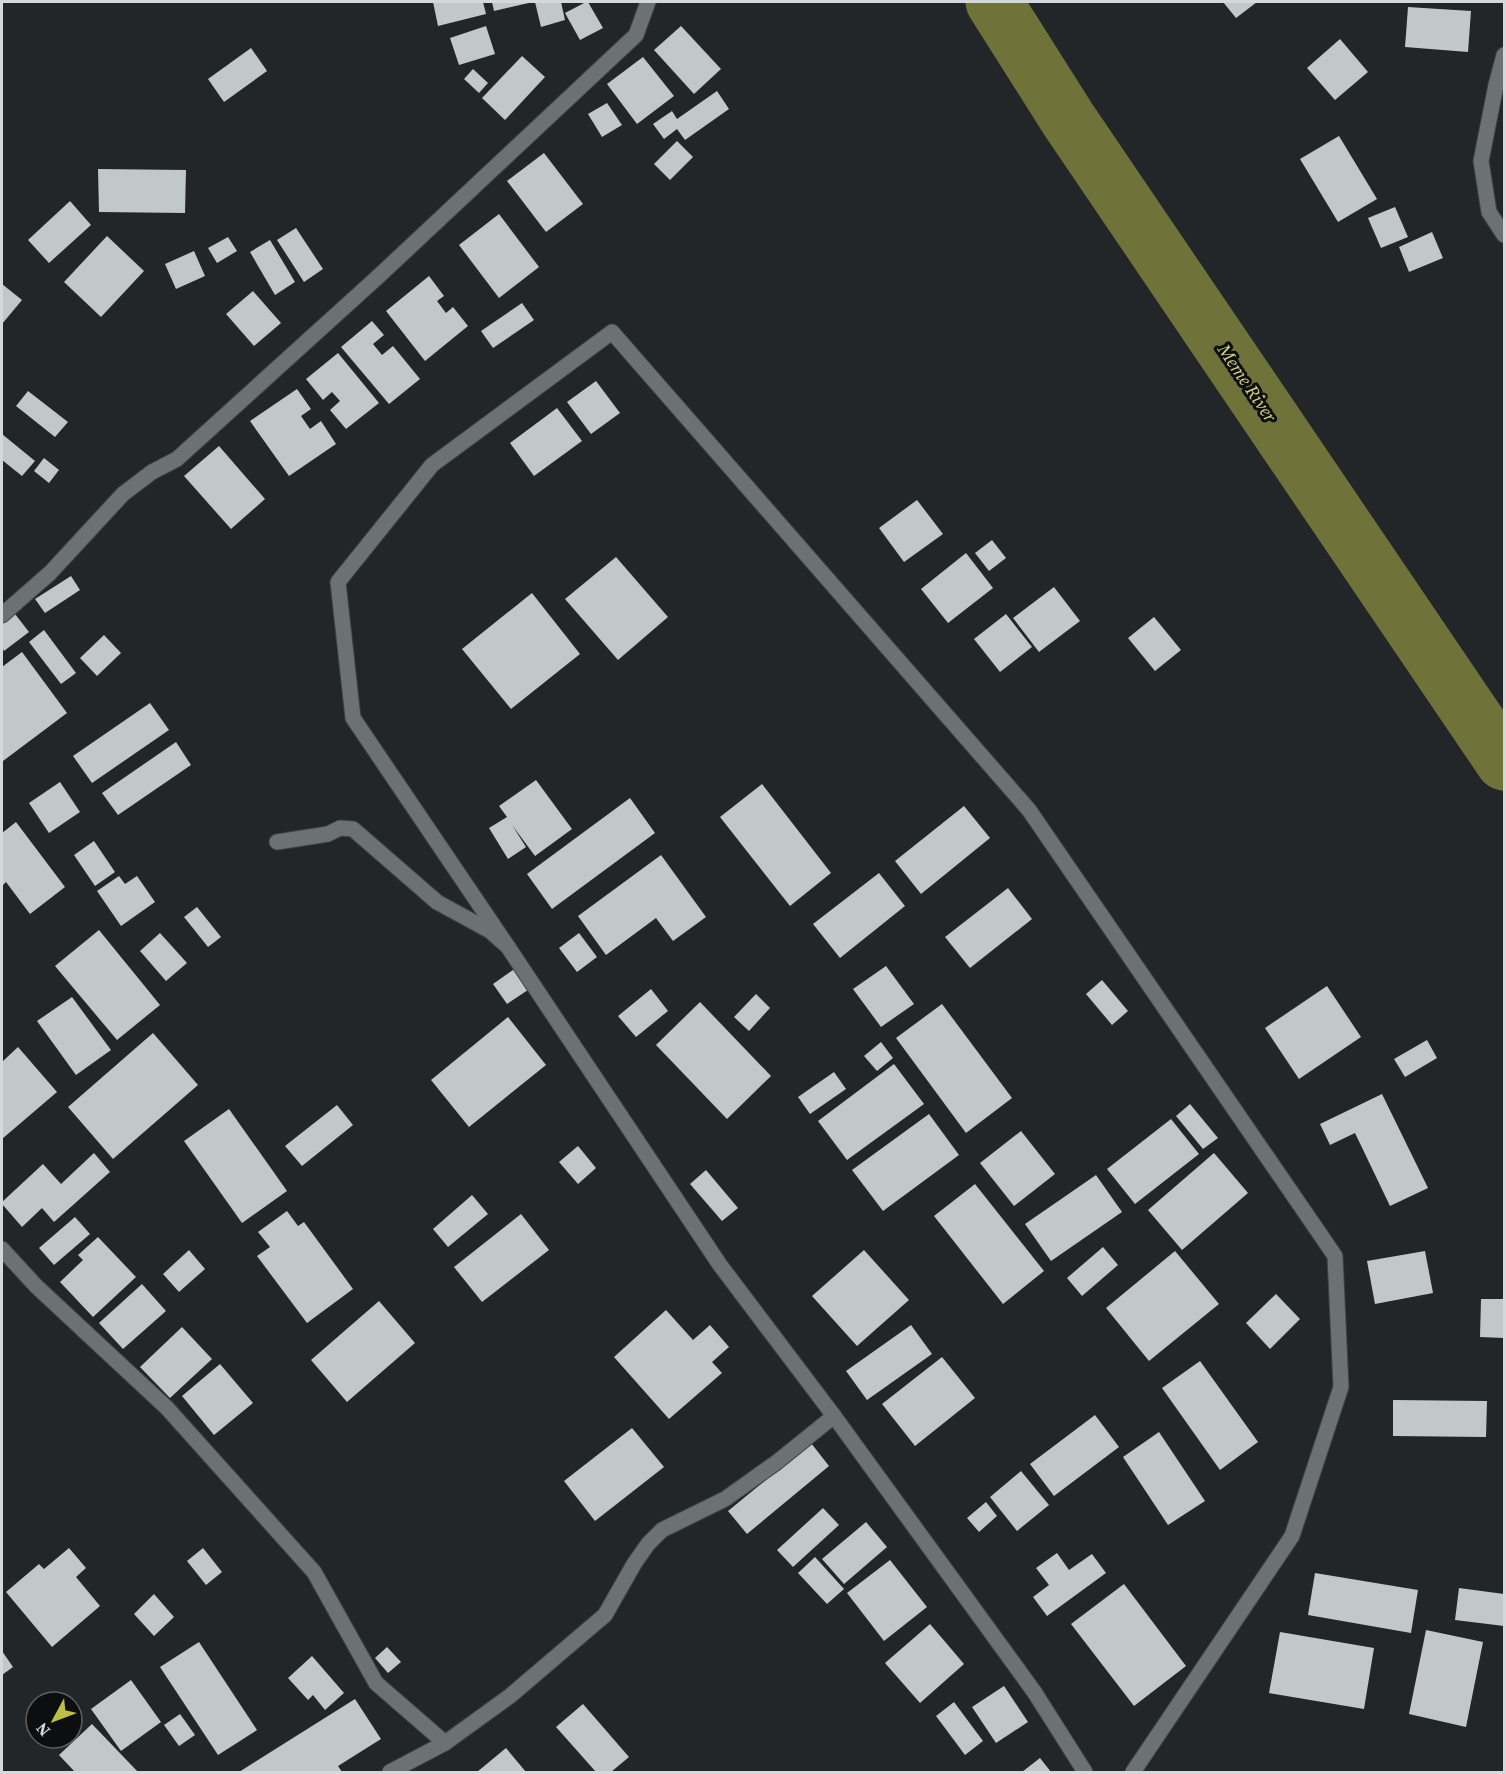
<svg xmlns="http://www.w3.org/2000/svg" width="1506" height="1774" viewBox="0 0 1506 1774" font-family="'Source Serif 4',serif">
	<style>
		.lines { fill: none; stroke-linecap: round; stroke-linejoin: round }
		.river { stroke: #6f7239; stroke-width: 57 }
		.building { fill: #c2c7ca }
		.minor-casing { stroke: #404345; stroke-width: 17 }
		.minor { stroke: #6c7174; stroke-width: 15 }
		.labels { text-anchor: middle; stroke-width: 6; stroke-linejoin: round; paint-order: stroke }
		.water-label { font-size: 18px; font-style: italic; fill: #d1d580; stroke: #0d0e0f }
	</style>
	<rect width="100%" height="100%" fill="#222628"/>
	<g class="lines">
		<!-- river -->
		<path class="river" d="M994,2L1068,119L1504,762"/>
	</g>
	<!-- building -->
	<g class="building">
		<path d="M433,2H483L486,14L438,26Z"/>
		<path d="M492,2H533L494,11Z"/>
		<path d="M535,2H561L565,20L541,27Z"/>
		<path d="M586,2H588L603,28L580,40L565,13Z"/>
		<path d="M1223,2H1257L1236,18Z"/>
		<path d="M1408,7L1471,11L1468,52L1405,47Z"/>
		<path d="M486,26L495,54L459,65L450,38Z"/>
		<path d="M681,26L721,69L694,94L654,50Z"/>
		<path d="M1340,39L1368,72L1335,100L1307,68Z"/>
		<path d="M251,48L267,71L224,102L208,79Z"/>
		<path d="M522,56L545,77L505,120L482,98Z"/>
		<path d="M643,57L674,96L637,124L607,84Z"/>
		<path d="M473,69L488,83L479,93L464,79Z"/>
		<path d="M717,91L729,109L685,140L677,129L664,139L653,124L672,111L677,119Z"/>
		<path d="M607,103L622,125L602,137L588,114Z"/>
		<path d="M1339,136L1377,199L1338,222L1300,159Z"/>
		<path d="M677,141L693,157L670,180L654,164Z"/>
		<path d="M544,153L583,204L546,232L507,181Z"/>
		<path d="M98,169L186,170L185,213L99,212Z"/>
		<path d="M70,201L91,225L49,263L28,240Z"/>
		<path d="M1395,207L1408,237L1381,248L1368,218Z"/>
		<path d="M499,214L539,267L499,298L459,245Z"/>
		<path d="M296,228L323,269L304,282L277,240Z"/>
		<path d="M1432,232L1443,258L1409,272L1399,247Z"/>
		<path d="M107,236L144,271L101,317L64,282Z"/>
		<path d="M228,237L237,251L217,263L208,248Z"/>
		<path d="M270,240L295,282L275,295L250,252Z"/>
		<path d="M194,251L205,276L176,289L165,264Z"/>
		<path d="M429,276L444,296L437,301L446,313L453,307L468,326L425,361L386,311Z"/>
		<path d="M2,284L22,300L2,324Z"/>
		<path d="M253,291L281,323L254,346L226,314Z"/>
		<path d="M522,303L534,320L493,348L481,331Z"/>
		<path d="M372,321L384,335L373,344L382,355L393,346L420,379L389,404L341,347Z"/>
		<path d="M338,353L379,403L346,429L330,410L340,401L332,392L323,400L306,379Z"/>
		<path d="M596,381L620,413L591,434L567,402Z"/>
		<path d="M297,389L311,409L301,416L310,429L321,421L336,444L289,476L250,421Z"/>
		<path d="M28,391L68,422L55,437L16,406Z"/>
		<path d="M557,408L582,441L534,476L510,443Z"/>
		<path d="M2,434L35,461L22,476L2,460Z"/>
		<path d="M219,446L265,499L231,529L184,476Z"/>
		<path d="M44,458L59,470L49,483L34,471Z"/>
		<path d="M917,500L943,534L904,562L879,528Z"/>
		<path d="M992,540L1006,558L989,571L975,553Z"/>
		<path d="M966,553L993,588L948,623L921,589Z"/>
		<path d="M616,557L668,617L618,660L565,599Z"/>
		<path d="M71,576L80,590L45,613L35,599Z"/>
		<path d="M1054,587L1080,621L1039,652L1013,618Z"/>
		<path d="M532,593L580,654L511,709L462,649Z"/>
		<path d="M15,614L29,632L4,651L2,647V624Z"/>
		<path d="M1006,614L1032,647L1000,672L974,639Z"/>
		<path d="M1154,617L1181,650L1155,671L1128,638Z"/>
		<path d="M44,630L76,673L61,684L29,642Z"/>
		<path d="M104,635L121,653L97,676L80,658Z"/>
		<path d="M22,652L67,713L3,761L2,758V667Z"/>
		<path d="M150,703L169,730L92,783L73,756Z"/>
		<path d="M176,742L191,765L118,815L102,793Z"/>
		<path d="M536,780L572,829L535,856L512,825L526,847L508,859L489,828L507,817L499,806Z"/>
		<path d="M60,782L80,812L49,833L29,803Z"/>
		<path d="M762,784L831,873L790,906L720,817Z"/>
		<path d="M630,798L655,833L552,909L527,874Z"/>
		<path d="M964,806L990,838L921,894L895,861Z"/>
		<path d="M16,822L65,887L30,914L6,882L2,886V833Z"/>
		<path d="M94,841L115,872L95,886L74,855Z"/>
		<path d="M661,855L706,917L673,941L656,918L606,955L578,916Z"/>
		<path d="M879,873L905,906L840,958L813,924Z"/>
		<path d="M119,876L125,884L137,876L155,902L121,926L97,891Z"/>
		<path d="M1008,888L1032,919L970,968L945,937Z"/>
		<path d="M197,907L221,937L208,947L184,917Z"/>
		<path d="M99,930L160,1005L117,1040L55,966Z"/>
		<path d="M160,933L187,963L166,981L140,951Z"/>
		<path d="M579,933L597,957L577,972L559,948Z"/>
		<path d="M886,966L914,1004L881,1027L853,989Z"/>
		<path d="M517,967L531,988L507,1004L493,984Z"/>
		<path d="M1102,980L1128,1011L1112,1025L1086,994Z"/>
		<path d="M1327,986L1361,1037L1299,1079L1265,1028Z"/>
		<path d="M651,989L668,1011L636,1037L618,1016Z"/>
		<path d="M756,994L770,1008L749,1031L734,1017Z"/>
		<path d="M72,997L111,1050L76,1075L37,1021Z"/>
		<path d="M700,1002L771,1076L727,1119L656,1045Z"/>
		<path d="M942,1004L1012,1098L966,1133L896,1038Z"/>
		<path d="M508,1017L546,1065L469,1127L431,1080Z"/>
		<path d="M153,1033L198,1085L113,1159L68,1107Z"/>
		<path d="M1427,1040L1437,1058L1405,1077L1394,1059Z"/>
		<path d="M881,1042L893,1058L877,1071L864,1056Z"/>
		<path d="M18,1047L57,1092L2,1139V1062Z"/>
		<path d="M894,1064L924,1104L847,1160L818,1121Z"/>
		<path d="M834,1072L846,1089L810,1114L798,1097Z"/>
		<path d="M1382,1094L1428,1188L1390,1206L1355,1133L1330,1145L1320,1124Z"/>
		<path d="M1190,1104L1218,1138L1203,1149L1176,1116Z"/>
		<path d="M337,1105L353,1125L302,1166L285,1146Z"/>
		<path d="M229,1109L287,1191L242,1223L184,1141Z"/>
		<path d="M929,1114L959,1155L883,1211L852,1170Z"/>
		<path d="M1171,1119L1199,1154L1135,1204L1107,1169Z"/>
		<path d="M1021,1131L1055,1174L1014,1206L980,1163Z"/>
		<path d="M578,1146L596,1168L578,1184L559,1162Z"/>
		<path d="M94,1153L110,1172L54,1222L42,1208L22,1227L2,1204V1202L43,1164L61,1184Z"/>
		<path d="M1214,1153L1248,1193L1182,1250L1148,1210Z"/>
		<path d="M706,1170L738,1208L722,1221L690,1184Z"/>
		<path d="M1096,1175L1122,1212L1051,1261L1025,1224Z"/>
		<path d="M975,1184L1044,1271L1003,1304L934,1216Z"/>
		<path d="M472,1195L488,1214L448,1247L433,1229Z"/>
		<path d="M287,1211L298,1226L304,1222L353,1289L307,1323L257,1256L270,1247L258,1232Z"/>
		<path d="M521,1214L549,1250L482,1302L454,1267Z"/>
		<path d="M75,1217L90,1234L54,1265L39,1248Z"/>
		<path d="M98,1237L136,1277L93,1317L60,1282L83,1260L78,1255Z"/>
		<path d="M1103,1247L1118,1265L1082,1296L1067,1278Z"/>
		<path d="M189,1250L205,1269L179,1292L163,1274Z"/>
		<path d="M864,1250L909,1300L857,1346L812,1296Z"/>
		<path d="M1175,1251L1219,1304L1149,1361L1106,1308Z"/>
		<path d="M1425,1251L1433,1293L1375,1304L1367,1261Z"/>
		<path d="M142,1284L166,1311L123,1349L99,1323Z"/>
		<path d="M1276,1294L1300,1319L1270,1349L1246,1323Z"/>
		<path d="M1481,1299H1504V1338L1480,1337Z"/>
		<path d="M379,1301L415,1343L347,1402L311,1360Z"/>
		<path d="M666,1310L693,1340L710,1325L729,1347L712,1362L722,1373L669,1419L614,1357Z"/>
		<path d="M911,1325L932,1354L867,1400L846,1371Z"/>
		<path d="M182,1327L212,1359L170,1398L140,1367Z"/>
		<path d="M942,1357L975,1398L915,1446L882,1404Z"/>
		<path d="M1200,1361L1258,1442L1220,1470L1162,1388Z"/>
		<path d="M220,1364L253,1403L214,1435L182,1396Z"/>
		<path d="M1393,1400L1487,1401L1486,1437L1393,1436Z"/>
		<path d="M1095,1415L1119,1447L1054,1496L1030,1464Z"/>
		<path d="M632,1428L664,1467L595,1521L564,1481Z"/>
		<path d="M1159,1432L1205,1501L1168,1525L1123,1457Z"/>
		<path d="M811,1443L829,1466L747,1534L728,1511Z"/>
		<path d="M1021,1471L1049,1505L1017,1531L990,1497Z"/>
		<path d="M986,1502L997,1516L979,1532L967,1518Z"/>
		<path d="M823,1508L839,1525L793,1567L777,1550Z"/>
		<path d="M866,1522L887,1547L844,1584L822,1559Z"/>
		<path d="M69,1548L86,1568L76,1577L100,1606L52,1647L6,1592L39,1564L44,1569Z"/>
		<path d="M203,1548L222,1572L206,1585L187,1561Z"/>
		<path d="M1057,1553L1069,1570L1092,1554L1106,1573L1047,1616L1033,1597L1049,1585L1036,1568Z"/>
		<path d="M815,1557L844,1589L827,1604L798,1573Z"/>
		<path d="M890,1560L927,1607L884,1641L847,1593Z"/>
		<path d="M1315,1573L1418,1590L1411,1633L1308,1615Z"/>
		<path d="M1124,1584L1186,1666L1134,1706L1071,1624Z"/>
		<path d="M1459,1588L1504,1594V1626L1455,1620Z"/>
		<path d="M154,1594L174,1617L154,1636L134,1614Z"/>
		<path d="M930,1624L964,1664L920,1703L885,1663Z"/>
		<path d="M1426,1630L1483,1642L1466,1727L1409,1714Z"/>
		<path d="M1280,1632L1374,1648L1364,1709L1269,1693Z"/>
		<path d="M199,1642L257,1730L218,1755L160,1667Z"/>
		<path d="M387,1647L401,1662L388,1673L375,1658Z"/>
		<path d="M2,1651L13,1667L2,1675Z"/>
		<path d="M312,1656L344,1693L325,1710L313,1695L308,1700L288,1678Z"/>
		<path d="M131,1680L161,1722L121,1751L91,1709Z"/>
		<path d="M1004,1686L1028,1722L996,1743L972,1707Z"/>
		<path d="M355,1699L381,1739L338,1766L342,1772H239Z"/>
		<path d="M954,1702L983,1741L965,1755L936,1716Z"/>
		<path d="M583,1704L629,1757L611,1772H596L556,1727Z"/>
		<path d="M180,1714L195,1735L179,1746L164,1725Z"/>
		<path d="M92,1724L138,1772H75L59,1755Z"/>
		<path d="M506,1748L526,1772H477Z"/>
		<path d="M1040,1758L1051,1772H1022Z"/>
	</g>
	<g class="lines">
		<defs>
			<g id="minor">
				<path d="M1504,55L1496,85L1481,161L1489,212L1504,235"/>
				<path d="M2,615L50,573L123,494L152,472L177,459L381,274L636,35L648,2"/>
				<path d="M277,842L328,834L340,828L353,829L437,902L490,931L508,947L720,1265L834,1416L1035,1693L1085,1772"/>
				<path d="M508,947L353,718L338,582L432,465L612,332L1029,810L1335,1256L1341,1387L1292,1536L1133,1772"/>
				<path d="M2,1249L36,1286L167,1408L314,1572L376,1683L445,1743"/>
				<path d="M390,1772L445,1743L510,1696L605,1615L634,1564L648,1544L662,1530L725,1499L777,1462L834,1416"/>
			</g>
		</defs>
		<!-- minor casing -->
		<use href="#minor" class="minor-casing"/>
		<!-- minor -->
		<use href="#minor" class="minor"/>
	</g>
	<g class="labels">
		<!-- water labels -->
		<g class="water-label">
			<text transform="translate(1247 383) rotate(56)" y="6">Meme River</text>
		</g>
	</g>
	<!-- border -->
	<rect width="1506" height="1774" fill="none" stroke="#d5d8da" stroke-width="6"/>
	<!-- north arrow -->
	<g transform="translate(54 1720) rotate(229)"><circle r="28" fill="#0d0e0f" stroke="#5d5f60" stroke-width="1.5"/>
	<path d="M0-4.5L10 22L0 15L-10 22Z" fill="#bcbf44"/>
	<text y="-9" font-size="16" font-weight="bold" text-anchor="middle" fill="#d5d8da">N</text>
	</g>
</svg>
